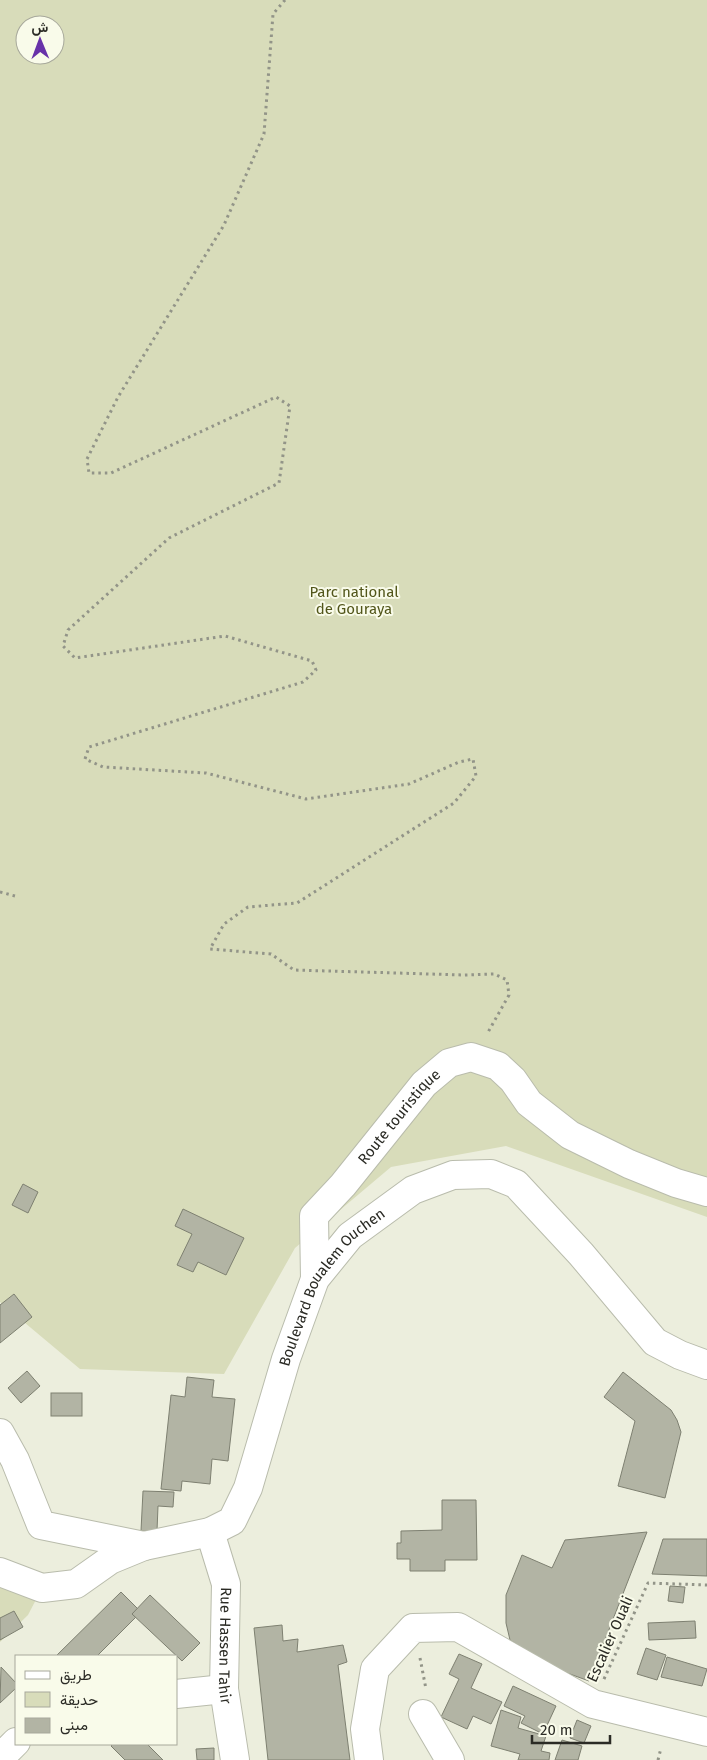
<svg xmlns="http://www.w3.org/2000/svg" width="707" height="1760" viewBox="0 0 707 1760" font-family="'Fira Sans',Vazirmatn,sans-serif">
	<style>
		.green { fill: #d8dcba; fill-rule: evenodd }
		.building { fill: #b2b4a4; stroke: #7e8071 }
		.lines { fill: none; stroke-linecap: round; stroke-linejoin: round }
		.minor-casing { stroke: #b9bcac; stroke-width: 30 }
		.secondary-casing { stroke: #b9bcac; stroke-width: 30 }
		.path { stroke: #929488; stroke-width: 3; stroke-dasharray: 2.5 4; stroke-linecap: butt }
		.minor { stroke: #fff; stroke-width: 28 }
		.secondary { stroke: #fff; stroke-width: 28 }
		.labels { text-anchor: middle; stroke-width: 4; stroke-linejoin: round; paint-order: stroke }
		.park-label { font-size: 15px; fill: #515519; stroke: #f9fbea }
		.street-label { font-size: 15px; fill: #2b2b25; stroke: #f9fbea }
	</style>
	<rect width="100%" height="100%" fill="#eceedd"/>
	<!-- green -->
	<g class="green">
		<path d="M0,0H707V1217L506,1146L391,1167L295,1248L224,1374L80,1369L0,1302ZM25,25H55V55H25Z"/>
		<path d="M0,1572L42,1588L28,1615L0,1642Z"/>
	</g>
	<!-- building -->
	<g class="building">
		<path d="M23,1184L38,1192L28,1213L12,1205Z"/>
		<path d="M183,1209L244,1238L226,1275L198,1262L193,1272L177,1265L192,1234L175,1226Z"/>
		<path d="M14,1294L32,1317L0,1343V1305Z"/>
		<path d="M27,1371L40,1386L21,1403L8,1388Z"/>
		<path d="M623,1372L671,1410L677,1420L681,1432L665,1498L618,1486L635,1421L604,1397Z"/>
		<path d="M187,1377L214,1380L212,1397L235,1399L228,1461L212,1459L210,1484L182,1481L181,1491L161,1489L171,1395L185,1397Z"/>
		<rect x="51" y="1393" width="31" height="23"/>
		<path d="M143,1491L174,1492L173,1507L158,1506L157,1531H141Z"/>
		<path d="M442,1500H476L477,1560H445V1571H410V1559H397V1543H401V1531L442,1530Z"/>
		<path d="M647,1532L589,1681L559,1670L510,1640L506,1623V1595L522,1555L552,1568L565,1540Z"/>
		<path d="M663,1539H707V1576L652,1574Z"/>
		<path d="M670,1586L685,1587L683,1603L668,1601Z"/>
		<path d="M121,1592L138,1609L132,1614L136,1617L97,1656H56Z"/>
		<path d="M150,1595L200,1643L182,1661L132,1614Z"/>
		<path d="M14,1611L23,1627L0,1640V1618Z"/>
		<path d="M695,1621L696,1638L649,1640L648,1623Z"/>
		<path d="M282,1625L283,1641L298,1639L297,1652L343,1645L347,1662L338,1665L350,1760H268L254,1628Z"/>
		<path d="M646,1648L666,1655L657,1680L637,1674Z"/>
		<path d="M459,1654L482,1664L471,1688L502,1702L491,1724L473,1716L467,1729L441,1717L459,1679L449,1674Z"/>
		<path d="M667,1657L707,1669L702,1686L661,1677Z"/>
		<path d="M1,1667L16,1683V1688L0,1703Z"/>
		<path d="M513,1686L556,1706L543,1734L521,1723L525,1716L504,1706Z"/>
		<path d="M501,1710L521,1717L518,1728L546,1736L541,1751L550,1753L549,1760H518L520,1754L491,1746Z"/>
		<path d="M577,1720L591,1726L584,1743L570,1738Z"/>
		<path d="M562,1740L582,1746L578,1760H555Z"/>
		<path d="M113,1744H147L163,1760H125L111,1746Z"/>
		<path d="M214,1748V1760H197L196,1749Z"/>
	</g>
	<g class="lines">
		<defs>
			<g id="minor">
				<path id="s1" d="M315,1279L314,1216L343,1185L424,1084L449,1063L471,1057L498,1066L513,1080L529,1103L570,1135L629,1164L676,1183L707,1192"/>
				<path d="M0,1433L15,1460L41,1525L144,1546"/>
				<path id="s2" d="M210,1532L226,1584L224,1689L235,1760"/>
				<path d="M176,1694L224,1689"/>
				<path d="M423,1714L450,1760"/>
				<path d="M0,1758L16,1742"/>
				<path d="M369,1760L365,1729L375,1669L413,1628L458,1627L593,1704L707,1732"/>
			</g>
			<g id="secondary">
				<path id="s3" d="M0,1572L42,1588L76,1584L110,1560L144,1546L210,1532L232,1521L248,1488L286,1359L315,1279L350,1236L413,1190L453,1175L491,1174L516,1184L581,1254L655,1342L680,1355L707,1365"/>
			</g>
		</defs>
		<!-- minor casing -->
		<use href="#minor" class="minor-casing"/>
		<!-- secondary casing -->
		<use href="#secondary" class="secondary-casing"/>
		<!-- path -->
		<g class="path">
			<path d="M285,0L273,14L264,134L224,225L118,397L87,459L89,473H111L276,397L290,406L279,483L169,538L68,630L63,646L75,658L225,636L312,661L316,670L303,682L89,747L85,759L103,767L206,773L306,799L409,784L459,762L473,759L476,776L454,803L297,903L248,907L224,924L210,949L271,954L294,970L464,975L494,974L507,980L509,995L487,1034"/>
			<path d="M0,892L15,896"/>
			<path d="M420,1658L426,1689"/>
			<path d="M604,1679L648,1583L707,1585"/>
			<path d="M658,1760L661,1748"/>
		</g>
		<!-- minor -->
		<use href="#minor" class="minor"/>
		<!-- secondary -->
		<use href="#secondary" class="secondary"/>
	</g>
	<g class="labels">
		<!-- park labels -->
		<g class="park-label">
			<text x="354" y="597">Parc national<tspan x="354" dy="17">de Gouraya</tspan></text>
		</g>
		<!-- street labels -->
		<g class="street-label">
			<text dy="5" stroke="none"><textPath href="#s1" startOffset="194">Route touristique</textPath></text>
			<text dy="5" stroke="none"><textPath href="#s3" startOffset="508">Boulevard Boualem Ouchen</textPath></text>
			<text transform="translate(610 1639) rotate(-66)" y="5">Escalier Ouali</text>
			<text dy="5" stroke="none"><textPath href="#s2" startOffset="116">Rue Hassen Tahir</textPath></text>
		</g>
	</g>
	<!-- legend -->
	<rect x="15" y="1655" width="162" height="90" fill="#f9fbea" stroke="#a7a89b"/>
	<rect x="25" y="1671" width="25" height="8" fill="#ffffff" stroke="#a7a89b"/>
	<text x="60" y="1680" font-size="15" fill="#2b2b25">طريق</text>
	<rect x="25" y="1692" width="25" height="15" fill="#d8dcba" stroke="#a7a89b"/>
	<text x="60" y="1705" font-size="15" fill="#2b2b25">حديقة</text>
	<rect x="25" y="1718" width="25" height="15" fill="#b2b4a4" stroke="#a7a89b"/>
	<text x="60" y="1730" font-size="15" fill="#2b2b25">مبنى</text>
	<!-- north arrow -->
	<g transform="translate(40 40) rotate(359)"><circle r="24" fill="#f9fbea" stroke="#a7a89b"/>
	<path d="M0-4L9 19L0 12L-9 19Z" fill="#6832a9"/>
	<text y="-8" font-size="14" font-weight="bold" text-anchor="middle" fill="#2b2b25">ش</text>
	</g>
	<!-- scale -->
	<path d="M532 1735v8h78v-8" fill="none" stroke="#2b2b25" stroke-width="2.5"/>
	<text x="540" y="1735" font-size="15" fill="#2b2b25" stroke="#f9fbea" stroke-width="4" paint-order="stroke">20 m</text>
</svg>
